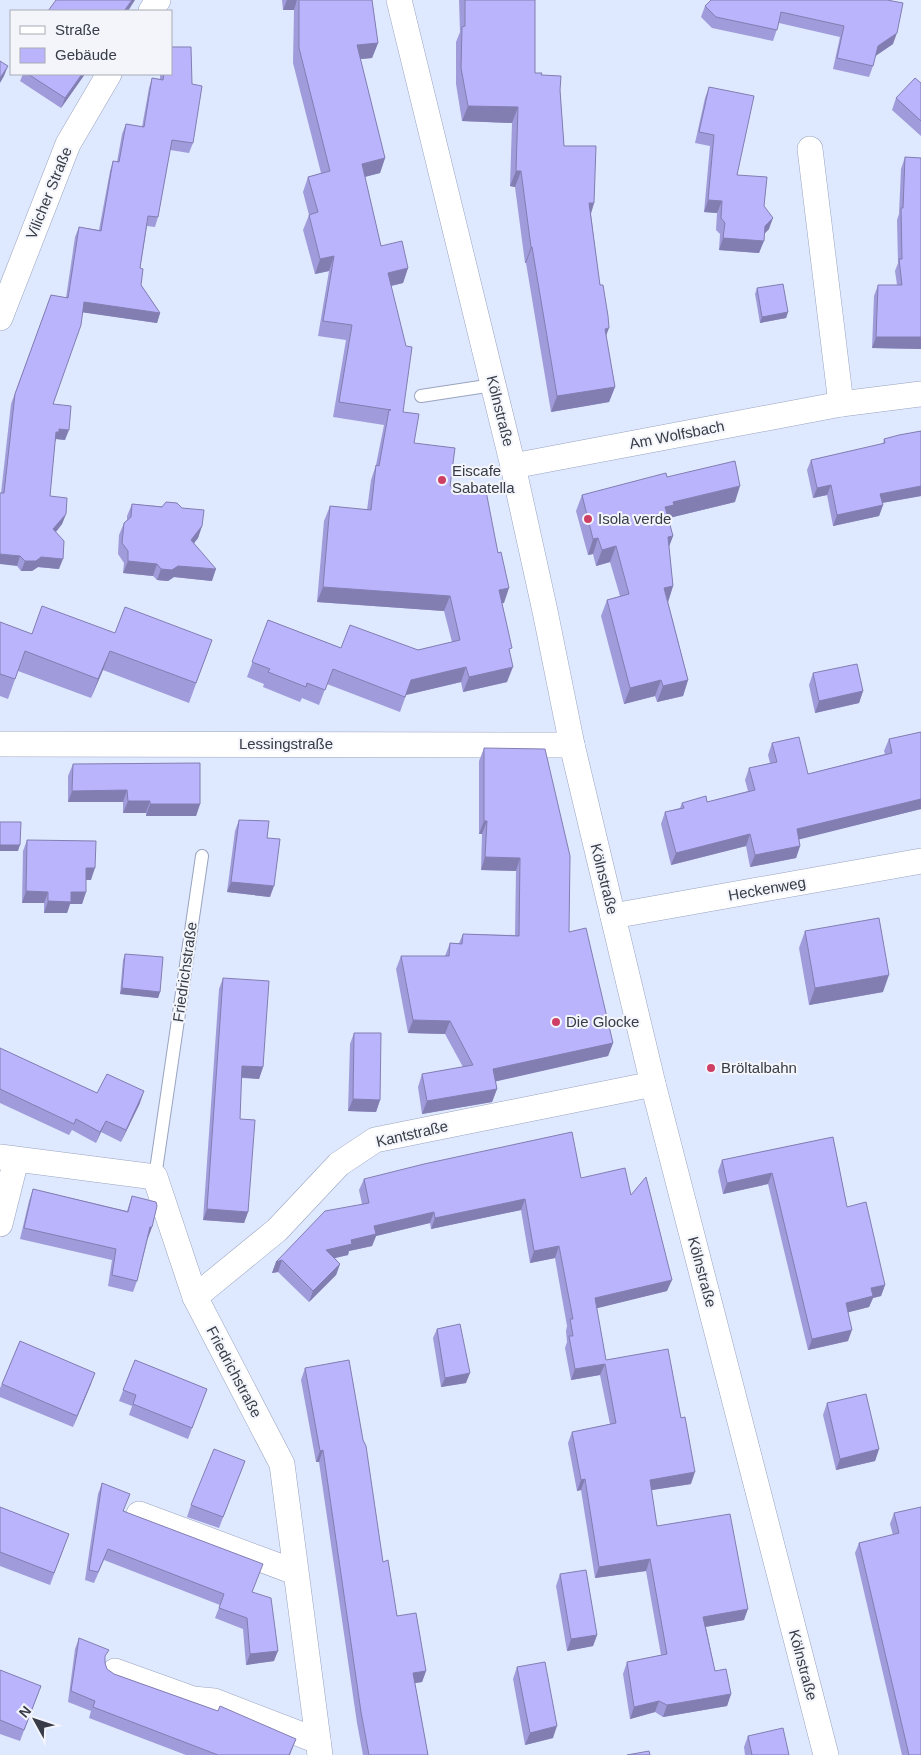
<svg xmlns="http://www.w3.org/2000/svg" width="921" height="1755" viewBox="0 0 921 1755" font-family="Arial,sans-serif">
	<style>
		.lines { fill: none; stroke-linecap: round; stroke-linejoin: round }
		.service-casing { stroke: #99a4bf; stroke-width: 14 }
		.minor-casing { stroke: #99a4bf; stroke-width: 26 }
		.service { stroke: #fff; stroke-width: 12 }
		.minor { stroke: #fff; stroke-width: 25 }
		.wall { fill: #a09bda }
		.shaded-wall { fill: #827eb1 }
		.building { fill: #bab4fd; stroke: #827eb1 }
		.poi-dot { fill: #ce3f65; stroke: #f3f5fb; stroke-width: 2 }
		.labels { text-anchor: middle; stroke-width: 4; stroke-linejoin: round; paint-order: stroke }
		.street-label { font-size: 15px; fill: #373c47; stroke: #f3f5fb }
		.poi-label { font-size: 15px; fill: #373c47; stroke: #f3f5fb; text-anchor: start }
	</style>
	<rect width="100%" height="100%" fill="#dee8ff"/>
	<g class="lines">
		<defs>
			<g id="service">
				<path d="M421,396L493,385"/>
				<path d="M155,1177L202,856"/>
			</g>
			<g id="minor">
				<path d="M399,0L513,466L545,611L572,745L653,1084L826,1755"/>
				<path d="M151,11L158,0"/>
				<path d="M810,149L841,404"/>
				<path d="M0,318L68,144L109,74"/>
				<path d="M513,466L841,404L921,394"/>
				<path d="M0,744L572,745"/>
				<path d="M613,916L921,861"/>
				<path d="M0,1157L155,1177L195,1297L282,1464L320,1755"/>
				<path d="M0,1224L16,1160"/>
				<path d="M195,1297L277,1230L339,1164L375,1140L653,1084"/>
				<path d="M139,1514L295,1572"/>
				<path d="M115,1671L193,1699L214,1701L318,1741"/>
			</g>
		</defs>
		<!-- service casing -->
		<use href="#service" class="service-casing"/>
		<!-- minor casing -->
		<use href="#minor" class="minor-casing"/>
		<!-- service -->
		<use href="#service" class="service"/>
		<!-- minor -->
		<use href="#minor" class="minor"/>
	</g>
	<!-- wall -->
	<g class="wall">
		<path d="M282,0H372L378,43L372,58L360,59L385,158L380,173L365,177L381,246L408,268L403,283L391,286L403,412L414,443L450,486L504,603H502L510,654L507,682L463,692L461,682L406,695L400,712L327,684L319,705L302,698L300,702L263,687L264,684L247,677L268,620L341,648L418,650L452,642L444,611L317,602L324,521L330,506L367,510L371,480L376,465L384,425L333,417L346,340L318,336L329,271L315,274L303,230L309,215L303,192L308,177L321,173L293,63L294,10H283Z"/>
		<path d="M459,0H535V73L541,75L560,90L564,146L594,203L591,214L606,337L615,387L609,402L551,412L526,263H525L515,187L510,186L512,123L462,121L456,84V42L460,32Z"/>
		<path d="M710,0H887L893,44L875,56L873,66L869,77L833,69L840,37L779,23L773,41L712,28L701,17L705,6L710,2Z"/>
		<path d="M23,74H85L61,108L20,81Z"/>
		<path d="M160,74H171L193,143L189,153L170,150L158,217L155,227L147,226L140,268L141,285L160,313L157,323L83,312L53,404L65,440L56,439L55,442L50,496L66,514L62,524L56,532L59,569L38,567L32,571H21L17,566L1,493L11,404L51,295L66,298L75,237L79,227L99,230L110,171L113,161L117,162L122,134L126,124L142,127L149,88L152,78L160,79Z"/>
		<path d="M921,83V136L892,110L896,98Z"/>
		<path d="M709,87L737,175L764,206L769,229L764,234L759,253L719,250L720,234L716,230L717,213L704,212L710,146L695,143L705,98Z"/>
		<path d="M905,157L921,158V349L872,348L874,296L878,285H897L895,271L898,263L897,220L899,214L901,169Z"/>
		<path d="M757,288L788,312L786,318L760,323L755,294Z"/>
		<path d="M921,431V496L882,503L883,505L879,516L833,526L827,495L813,498L807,470L811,460L883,444L884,439Z"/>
		<path d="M582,495L735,502L669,518L668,519L673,536L669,546L673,586L668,602L688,680L683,696L657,702L655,696L624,704L601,616L607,600L620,596L610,562L596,566L593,554L588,555L576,511Z"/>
		<path d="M132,504L182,508L202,526L198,538L194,543L212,581L174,577L168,581L157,580L153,576L123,573L124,563L118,554L119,535L124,523L127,520V516Z"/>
		<path d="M0,622L32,634L115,633L212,640L189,703L103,670L91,698L18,671L8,699L0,696Z"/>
		<path d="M813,673L863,691L859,703L815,713L809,685Z"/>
		<path d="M921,732V809L799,839L800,846L796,858L750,867L746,846L671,865L661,824L665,812L680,808L682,803L707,802L748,791L745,780L749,768L770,763L768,755L772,743L808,774L885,754L884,751L889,739Z"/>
		<path d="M484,748L569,932L613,1043L608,1056L495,1081L497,1089L492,1102L422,1114L418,1087L422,1074L463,1067L445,1034L408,1033L396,969L401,956H445L450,943H459L463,934L515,935L516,871L481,870L482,834H479V761Z"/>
		<path d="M73,764L200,804L196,816H146V813H123V802H68V776Z"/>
		<path d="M239,820L267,838L270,897L227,892L235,831Z"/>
		<path d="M27,840L91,880H86V892L82,904H70L67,913H44V903H22L23,851Z"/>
		<path d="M805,931L883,992L809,1005L799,948Z"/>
		<path d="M125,954L160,992L158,998L120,994L123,960Z"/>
		<path d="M223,978L263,1067L259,1079L241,1078L240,1119L248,1212L244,1223L203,1220L219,989Z"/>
		<path d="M354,1033L380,1100L376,1112L348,1111L350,1044Z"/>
		<path d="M0,1048L97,1093L140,1103L121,1142L101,1132L96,1143L72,1130L69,1135L0,1103Z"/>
		<path d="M833,1137L847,1207L885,1285L881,1296L873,1298L869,1307L848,1312V1341L808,1350L768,1184L723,1194L718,1171L722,1160Z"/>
		<path d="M581,1178L631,1195L667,1291L596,1308L606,1360L691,1484L651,1490L657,1526L744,1620L706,1627L715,1671L731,1694L727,1706L663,1717L655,1712L630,1719L623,1674L627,1662L661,1655L646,1571L595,1578L581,1490L577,1491L568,1443L572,1432L610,1424L600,1375L571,1380L565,1348L567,1342L566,1331L567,1326L555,1258L530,1263L521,1210L431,1229L430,1223L376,1236L372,1246L349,1251L348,1255L335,1258L340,1264L336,1275L309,1302L278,1272L272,1273L276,1262L362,1204L359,1190L364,1179Z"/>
		<path d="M33,1189L127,1211L132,1196L152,1227L148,1238L137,1281L133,1292L108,1286L112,1260L20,1239L29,1201Z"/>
		<path d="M437,1329L466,1383L441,1387L433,1338Z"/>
		<path d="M20,1341L91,1384L73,1427L0,1397V1388Z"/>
		<path d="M135,1360L207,1389L188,1439L129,1415L132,1406L119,1401Z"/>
		<path d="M305,1368L383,1562L397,1616L426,1671L422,1682L415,1683L428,1755H363L357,1723L319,1462H316L301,1380Z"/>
		<path d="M827,1403L879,1449L875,1461L836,1470L823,1415Z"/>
		<path d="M245,1461L219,1528L187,1517L191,1505Z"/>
		<path d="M102,1483L124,1511L252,1592L274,1661L246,1665L243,1629L215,1618L220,1605L104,1560L94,1583L85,1580L98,1494Z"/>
		<path d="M0,1507L69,1534L50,1585L0,1566Z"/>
		<path d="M921,1508V1755H902L855,1553L859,1543L893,1535L890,1524L894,1513Z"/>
		<path d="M560,1574L597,1635L593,1646L567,1651L556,1586Z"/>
		<path d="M79,1638L105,1661V1663L107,1669L114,1674L296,1739L290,1755H186L89,1718L91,1711L68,1702L75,1649Z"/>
		<path d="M517,1667L553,1738L525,1745L513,1679Z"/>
		<path d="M0,1670L41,1686L20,1741L0,1734Z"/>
		<path d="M748,1736L789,1755H745L744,1747Z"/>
	</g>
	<!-- shaded-wall -->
	<g class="shaded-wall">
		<path d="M132,0H135L128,11H124Z"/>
		<path d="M287,0H297L294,10H283Z"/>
		<path d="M897,33L893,44L874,57L878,46Z"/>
		<path d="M378,43L372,58L351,60L357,45Z"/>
		<path d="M8,66L4,76L0,83V78Z"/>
		<path d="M82,74H85L61,108L65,98Z"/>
		<path d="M468,106L518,107L512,123L462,121Z"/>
		<path d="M385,158L380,173L356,179L362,164Z"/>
		<path d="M516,171H521L515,187L510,186Z"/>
		<path d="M708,200L722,201L717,213L704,212Z"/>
		<path d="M589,203H594L589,219Z"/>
		<path d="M773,218L769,229L760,238L765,226Z"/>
		<path d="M723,238L764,241L759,253L719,250Z"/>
		<path d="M531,247H532L526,263H525Z"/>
		<path d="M334,256L329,271L315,274L320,259Z"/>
		<path d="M408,268L403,283L382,288L388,273Z"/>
		<path d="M84,302L160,313L157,323L80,312Z"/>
		<path d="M788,312L786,318L760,323L762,317Z"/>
		<path d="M609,328L603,344L605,329Z"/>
		<path d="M876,337H921V349L872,348Z"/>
		<path d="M615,387L609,402L551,412L557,396Z"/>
		<path d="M59,429L69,430L65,440L56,439L55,442L56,432Z"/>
		<path d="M831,485L827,495L813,498L817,488Z"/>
		<path d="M740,486L735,502L669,518L668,521L665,507L673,502Z"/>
		<path d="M921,486V496L876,504L880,494Z"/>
		<path d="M883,505L879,516L833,526L837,515Z"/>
		<path d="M66,514L62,524L50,539L53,529Z"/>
		<path d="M202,526L198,538L187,552L191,540Z"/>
		<path d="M673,536L667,552L668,537Z"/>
		<path d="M598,538L593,554L588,555L593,539Z"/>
		<path d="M616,546L610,562L596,566L602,550Z"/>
		<path d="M0,554L20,556L17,566L0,564Z"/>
		<path d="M41,557L63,559L59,569L38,567L32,571H21L25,561Z"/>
		<path d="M128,561L157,564L153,576L123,573Z"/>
		<path d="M178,566L216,569L212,581L174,577L168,581L157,580L161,569Z"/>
		<path d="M673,586L668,602L664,588Z"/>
		<path d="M323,587L450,596L444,611L317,602Z"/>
		<path d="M509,588L504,603L493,605L499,590Z"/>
		<path d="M110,651L103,670L91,698L98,679Z"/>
		<path d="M466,667L461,682L406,695L400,712L411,680Z"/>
		<path d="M513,667L507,682L463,692L469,677Z"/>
		<path d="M661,680L655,696L624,704L630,688Z"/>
		<path d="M688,680L683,696L657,702L663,686Z"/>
		<path d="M863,691L859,703L815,713L819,701Z"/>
		<path d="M127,790L123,802H68L72,791Z"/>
		<path d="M921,799V809L793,841L797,829Z"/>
		<path d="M128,801H150L146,813H123Z"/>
		<path d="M150,804H200L196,816H146Z"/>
		<path d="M484,821H487L482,834H479Z"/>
		<path d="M750,834L746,846L671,865L676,853Z"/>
		<path d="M0,845H20L18,851H0Z"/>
		<path d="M800,846L796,858L750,867L755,855Z"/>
		<path d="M485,857L520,858L516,871L481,870Z"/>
		<path d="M86,868H95L91,880H82Z"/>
		<path d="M231,882L274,886L270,897L227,892Z"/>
		<path d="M26,891L48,892L44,903H22Z"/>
		<path d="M71,892H86L82,904H70L67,913H44L48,901Z"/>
		<path d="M889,975L883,992L809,1005L815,988Z"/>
		<path d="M122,988L160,992L158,998L120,994Z"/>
		<path d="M413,1020L450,1021L445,1034L408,1033Z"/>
		<path d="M613,1043L608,1056L489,1083L493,1069Z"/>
		<path d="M242,1066L263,1067L259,1079L238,1077Z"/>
		<path d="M497,1089L492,1102L422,1114L427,1101Z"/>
		<path d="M144,1091L140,1103L121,1142L126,1130Z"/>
		<path d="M353,1099L380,1100L376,1112L348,1111Z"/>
		<path d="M106,1121L96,1143L100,1132Z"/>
		<path d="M772,1173L768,1184L723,1194L727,1183Z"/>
		<path d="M525,1199L521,1210L431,1229L435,1218Z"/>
		<path d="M207,1209L248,1212L244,1223L203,1220Z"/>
		<path d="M434,1212L430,1223L376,1236L372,1246L349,1251L348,1255L322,1261L326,1250L351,1240L374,1226Z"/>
		<path d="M150,1227H152L148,1238H146Z"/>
		<path d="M559,1246L555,1258L530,1263L534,1251Z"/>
		<path d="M282,1260L278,1272L272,1273L276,1262Z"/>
		<path d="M340,1264L336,1275L309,1302L313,1291Z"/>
		<path d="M672,1280L667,1291L590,1310L595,1298Z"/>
		<path d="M885,1285L881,1296L873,1298L869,1307L842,1314L846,1303L871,1288Z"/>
		<path d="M852,1330L848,1341L808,1350L812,1339Z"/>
		<path d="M605,1364L600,1375L571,1380L575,1369Z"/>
		<path d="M95,1373L91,1384L73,1427L77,1416Z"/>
		<path d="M470,1373L466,1383L441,1387L445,1378Z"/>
		<path d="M879,1449L875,1461L836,1470L840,1459Z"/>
		<path d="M323,1450L319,1462H316L320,1451Z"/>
		<path d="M695,1472L691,1484L646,1491L650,1480Z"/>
		<path d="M585,1479L581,1490L577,1491L581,1480Z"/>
		<path d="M650,1559L646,1571L595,1578L599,1567Z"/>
		<path d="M748,1609L744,1620L699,1628L703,1617Z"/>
		<path d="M597,1635L593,1646L567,1651L571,1639Z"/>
		<path d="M278,1651L274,1661L246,1665L250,1654Z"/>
		<path d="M426,1671L422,1682L409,1684L413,1673Z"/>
		<path d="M731,1694L727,1706L663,1717L667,1705Z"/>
		<path d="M659,1701L655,1712L630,1719L634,1707Z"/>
		<path d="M557,1726L553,1738L525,1745L530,1733Z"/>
	</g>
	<!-- building -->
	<g class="building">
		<path d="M56,0H132L124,11H48Z"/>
		<path d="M299,0H372L378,43L357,45L385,158L362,164L381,246L402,241L408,268L388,273L406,346L412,347L403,412L419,414L414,443L455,448L450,486L486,491L498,553L501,552L509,588L499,590L512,648L509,649L513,667L469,677L466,667L411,680L405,697L333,669L325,690L307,683L306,687L268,672L270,669L252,662L268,620L341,648L350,625L418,650L460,640L450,596L323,587L330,506L371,510L376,465L379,466L389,410H391L339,402L352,325L323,321L334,256L320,259L309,215L318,212L308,177L330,171L299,48Z"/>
		<path d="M465,0H535V73H542L541,75L561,76L560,90L564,146H596L594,203H589L600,285H603L608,316L609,328L605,329L615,387L557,396L532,247H531L521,171H516L518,107L468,106L461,68L462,27L465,26Z"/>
		<path d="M711,0H887L903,3L897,33L878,46L873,66L837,58L844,26L781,12L777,30L716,17L705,6Z"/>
		<path d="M171,47H191L192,84L202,86L193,143L172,140L158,217L148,216L140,268L143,269L141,285L160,313L84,302L81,325L53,404L71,406L69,430L59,429V432H56L50,496L67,498L66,514L53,529L64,541L63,559L41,557L36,561H25L20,556L0,554V493H4L15,394L51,295L68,298L79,227L101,231L113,161L119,162L126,124L144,127L152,78L163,80L164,74H171Z"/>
		<path d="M0,61L8,66L0,78Z"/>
		<path d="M28,74H82L65,98Z"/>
		<path d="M915,78L921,83V121L896,98Z"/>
		<path d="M709,87L754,96L737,175L767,177L764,206L773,218L765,226L764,241L723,238L725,223L721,218L722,201L708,200L714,135L699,132Z"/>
		<path d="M905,157L921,158V337H876L878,285H902L899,259H902L901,208H903Z"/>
		<path d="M783,284L788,312L762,317L757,288Z"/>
		<path d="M921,431V486L880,494L883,505L837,515L831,485L817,488L811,460L885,443L884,439L899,435Z"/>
		<path d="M735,461L740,486L673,502L674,505L665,507L673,536L668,537L673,586L664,588L688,680L663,686L661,680L630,688L607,600L629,594L616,546L602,550L598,538L593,539L582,495L666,473L667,477Z"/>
		<path d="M166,502L177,503L182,508L204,510L202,526L191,540L216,569L178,566L172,570L161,569L157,564L128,561V551L122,543L124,523L131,517L132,504L162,507Z"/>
		<path d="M42,606L115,633L125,607L212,640L196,683L110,651L98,679L25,651L15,679L0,674V622L32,634Z"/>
		<path d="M857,664L863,691L819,701L813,673Z"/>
		<path d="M921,732V799L797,829L800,846L755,855L750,834L676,853L665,812L684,808L682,803L706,796L707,802L755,790L749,768L777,762L772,743L799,737L808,774L892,753L889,739Z"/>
		<path d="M484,748L545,749L570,856L569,932L586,928L613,1043L493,1069L497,1089L427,1101L422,1074L473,1065L450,1021L413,1020L401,956H449L450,943L462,944L463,934L519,936L520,858L485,857L487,821H484Z"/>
		<path d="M200,763V804H150V801H128L127,790L72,791L73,764Z"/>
		<path d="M239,820L269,821L267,838L280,839L274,886L231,882Z"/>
		<path d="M0,822H21L20,845H0Z"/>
		<path d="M27,840L96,841L95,868H86V892H71V902L48,901V892L26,891Z"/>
		<path d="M879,918L889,975L815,988L805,931Z"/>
		<path d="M125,954L163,957L160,992L122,988Z"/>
		<path d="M223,978L269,981L263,1067L242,1066L240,1119L255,1120L248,1212L207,1209Z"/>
		<path d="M354,1033H381L380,1100L353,1099Z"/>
		<path d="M0,1048L97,1093L107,1074L144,1091L126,1130L106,1121L100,1132L76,1119L74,1124L0,1089Z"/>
		<path d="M572,1132L581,1178L625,1168L631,1195L646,1177L672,1280L595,1298L606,1360L668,1349L681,1418L685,1417L695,1472L650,1480L657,1526L730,1514L748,1609L703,1617L715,1671L726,1669L731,1694L667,1705L659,1701L634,1707L627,1662L667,1654L650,1559L599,1567L585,1479L581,1480L572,1432L616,1423L605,1364L575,1369L569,1336H573L570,1319H573L559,1246L534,1251L525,1199L435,1218L434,1212L374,1226L376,1234L351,1240L352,1244L326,1250L340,1264L313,1291L282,1260L276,1262L325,1211L369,1203L364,1179L424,1164Z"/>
		<path d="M833,1137L847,1207L866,1202L885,1285L871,1288L873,1296L846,1303L852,1330L812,1339L772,1173L727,1183L722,1160Z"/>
		<path d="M33,1189L128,1212L132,1196L156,1202L157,1206L152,1227H150L137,1281L112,1275L116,1249L24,1228Z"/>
		<path d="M460,1324L470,1373L445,1378L437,1329Z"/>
		<path d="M20,1341L95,1373L77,1416L2,1384Z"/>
		<path d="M135,1360L207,1389L192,1428L133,1404L136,1395L123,1390Z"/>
		<path d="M349,1360L363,1440L366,1446L383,1562L388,1560L397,1616L416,1613L426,1671L413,1673L428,1755H369L361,1712L323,1450L320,1451L305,1368Z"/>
		<path d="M866,1394L879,1449L840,1459L827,1403Z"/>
		<path d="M214,1449L245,1461L223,1517L191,1505Z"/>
		<path d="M102,1483L130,1494L123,1511L263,1564L252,1592L271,1598L278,1651L250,1654L247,1618L219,1608L224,1594L108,1549L98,1572L89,1570Z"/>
		<path d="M0,1507L69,1534L54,1573L0,1552Z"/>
		<path d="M921,1507V1755H909L859,1543L899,1533L894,1513Z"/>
		<path d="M586,1570L597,1635L571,1639L560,1574Z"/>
		<path d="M79,1638L109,1650L105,1656V1663L107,1669L114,1674L218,1711L220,1706L296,1739L289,1755H218L93,1707L95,1701L71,1691Z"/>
		<path d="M545,1662L557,1726L530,1733L517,1667Z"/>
		<path d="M0,1670L41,1686L24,1730L0,1720Z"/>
		<path d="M783,1728L789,1755H752L748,1736Z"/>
		<path d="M649,1751L650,1755H627Z"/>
	</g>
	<!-- markers -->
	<g class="poi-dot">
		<circle cx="442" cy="480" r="5"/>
		<circle cx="588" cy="519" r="5"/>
		<circle cx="556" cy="1022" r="5"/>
		<circle cx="711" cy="1068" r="5"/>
	</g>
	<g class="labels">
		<!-- street labels -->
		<g class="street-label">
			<text transform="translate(49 193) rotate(-68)" y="5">Vilicher Straße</text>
			<text transform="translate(500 411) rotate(76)" y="5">Kölnstraße</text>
			<text transform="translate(677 435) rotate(-11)" y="5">Am Wolfsbach</text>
			<text x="286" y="749">Lessingstraße</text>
			<text transform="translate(604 879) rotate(76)" y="5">Kölnstraße</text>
			<text transform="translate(767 889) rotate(-10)" y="5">Heckenweg</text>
			<text transform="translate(185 972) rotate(-82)" y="5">Friedrichstraße</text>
			<text transform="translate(412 1134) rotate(-13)" y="5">Kantstraße</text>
			<text transform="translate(702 1272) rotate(75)" y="5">Kölnstraße</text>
			<text transform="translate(234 1372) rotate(62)" y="5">Friedrichstraße</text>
			<text transform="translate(803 1665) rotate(75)" y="5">Kölnstraße</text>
		</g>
		<!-- poi labels -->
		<g class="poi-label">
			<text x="452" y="476">Eiscafe<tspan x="452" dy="17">Sabatella</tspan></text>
			<text x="598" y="524">Isola verde</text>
			<text x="566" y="1027">Die Glocke</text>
			<text x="721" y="1073">Bröltalbahn</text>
		</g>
	</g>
	<!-- legend -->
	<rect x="10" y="10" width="162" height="65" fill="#f3f5fb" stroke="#a8abb3"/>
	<rect x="20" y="26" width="25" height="8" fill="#ffffff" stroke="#a8abb3"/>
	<text x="55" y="35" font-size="15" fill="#373c47">Straße</text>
	<rect x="20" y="48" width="25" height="15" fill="#bab4fd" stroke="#a8abb3"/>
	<text x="55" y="60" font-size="15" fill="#373c47">Gebäude</text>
	<!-- north arrow -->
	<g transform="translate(35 1720) rotate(310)" stroke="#f3f5fb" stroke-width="4" paint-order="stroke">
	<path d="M0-4L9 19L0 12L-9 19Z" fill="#373c47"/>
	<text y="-8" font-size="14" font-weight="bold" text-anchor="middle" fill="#373c47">N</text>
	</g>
</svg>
